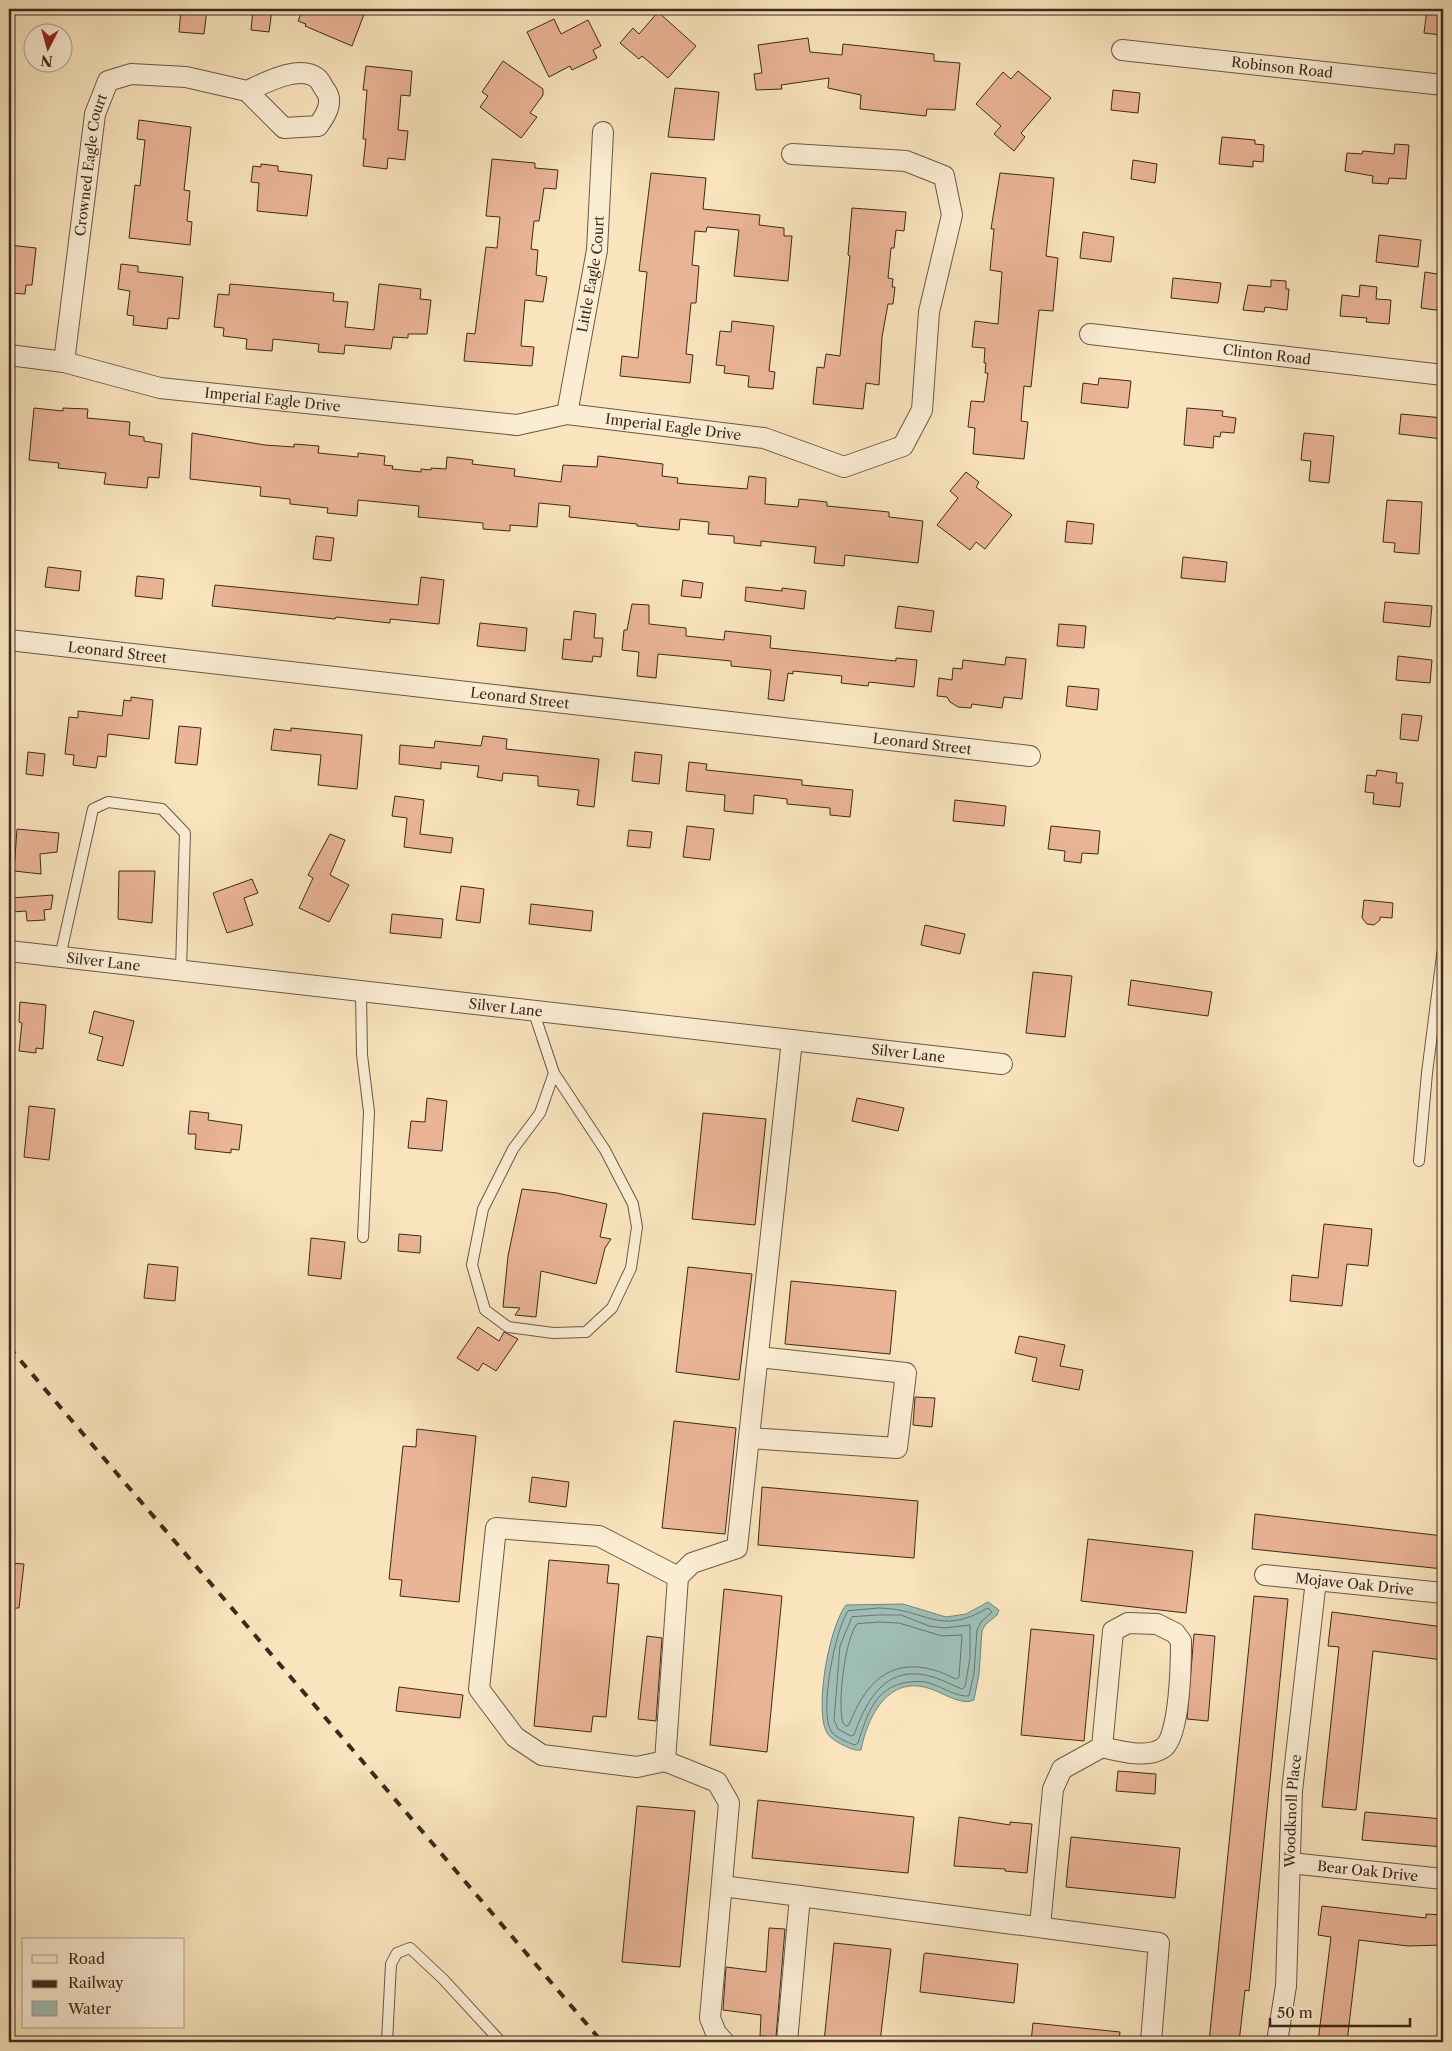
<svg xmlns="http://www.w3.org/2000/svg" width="1452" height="2051" viewBox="0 0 1452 2051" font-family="'Libre Caslon Text',serif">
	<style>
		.water { fill: #9ebeb5; stroke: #778279 }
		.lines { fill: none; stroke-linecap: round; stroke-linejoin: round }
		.shore { stroke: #6d746a; stroke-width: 1 }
		.building { fill: #eab497; stroke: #3c291e }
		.service-casing { stroke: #6b5846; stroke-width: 12 }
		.minor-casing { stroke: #6b5846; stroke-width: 22 }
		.service { stroke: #fbedd4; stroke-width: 10 }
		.minor { stroke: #fbedd4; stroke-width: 20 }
		.rail { stroke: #3c291e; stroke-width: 4; stroke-dasharray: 9 9; stroke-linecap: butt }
		.labels { text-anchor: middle; stroke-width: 4; stroke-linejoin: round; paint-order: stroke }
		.street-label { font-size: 14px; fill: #3c291e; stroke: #fbedd4 }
	</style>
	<rect width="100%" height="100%" fill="#f9e4bd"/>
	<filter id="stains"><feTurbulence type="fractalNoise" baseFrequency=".004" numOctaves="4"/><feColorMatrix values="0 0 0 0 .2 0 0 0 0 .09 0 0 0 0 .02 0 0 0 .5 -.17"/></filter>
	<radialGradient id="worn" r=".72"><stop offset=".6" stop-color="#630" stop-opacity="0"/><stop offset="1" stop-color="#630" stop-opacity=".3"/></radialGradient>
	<!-- water -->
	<path class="water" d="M988,1602L999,1610L997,1615L985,1625L982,1631L979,1674L974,1700C962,1706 943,1693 931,1689C889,1674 868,1715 861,1750C855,1751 849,1748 843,1745C837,1742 829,1738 826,1731C815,1706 829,1627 846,1605L903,1604L946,1617L966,1614Z"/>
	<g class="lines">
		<!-- shore -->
		<g class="shore">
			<path d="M879,1608C928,1609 938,1637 988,1608L992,1612L981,1622L977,1630L974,1673L969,1696C957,1697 944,1688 932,1684C925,1681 917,1681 909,1682C875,1686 867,1715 858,1743L855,1745C847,1742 836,1738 831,1731C819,1712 835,1629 848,1611Z"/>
			<path d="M879,1615H901L929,1626L944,1628L970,1625V1658L965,1687L962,1689C952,1685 943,1680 933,1677C887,1663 867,1698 854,1735L851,1736L838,1729L834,1720L840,1646L852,1617Z"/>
			<path d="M880,1622L899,1623L942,1636L962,1635L959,1677L956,1679C949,1676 942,1672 934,1670C889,1657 864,1685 849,1725L846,1726L843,1723C837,1704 845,1638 857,1624Z"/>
		</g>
	</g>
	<!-- building -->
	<g class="building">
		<path d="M181,9H207L204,34L179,32Z"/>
		<path d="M253,9H272L269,32L251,30Z"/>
		<path d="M303,9H366L352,46L305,26L306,24L298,21Z"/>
		<path d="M1427,9H1443L1441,35L1424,33Z"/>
		<path d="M658,12L696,46L668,78L642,56L639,59L620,43L633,28L639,34Z"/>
		<path d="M554,19L561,34L588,20L601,46L593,50L597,58L572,70L570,66L549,77L527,32Z"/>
		<path d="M808,38L810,52L842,55L843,44L934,54V61L960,63L955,110L927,109L926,116L860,109L861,95L828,88L829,78L781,85L782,89L756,90L754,74L762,73L758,45Z"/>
		<path d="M503,61L543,89V95L530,113L537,117L521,138L480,107L488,96L482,92Z"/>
		<path d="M366,66L412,71L410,96L401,95L398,130L408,131L405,160L388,158L387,169L363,166L366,139H363L367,90H363Z"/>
		<path d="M1018,71L1051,98L1021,133L1025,137L1014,151L994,134L1001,126L976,104L1003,72L1011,79Z"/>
		<path d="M675,88L719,92L714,140L668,137Z"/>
		<path d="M1113,90L1140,93L1138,113L1111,110Z"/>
		<path d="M139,120L191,127L184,190L190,191L187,221L192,222L190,245L129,238L135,185L140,186L145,140L137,139Z"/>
		<path d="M1222,137L1255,140V144L1264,145L1263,162L1253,161V167L1219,164Z"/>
		<path d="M1395,144L1409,145L1406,179L1389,178L1388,184L1372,183L1373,176L1345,171L1347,153L1362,154L1363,151L1394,154Z"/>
		<path d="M492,159L535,163V168L558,170L556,189L544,188L539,221H534L531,249L538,250L536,275L547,277L543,302L525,300L521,346L534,347L532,366L464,361L467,333L475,334L486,247L497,248L500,217L486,216Z"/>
		<path d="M1133,160L1157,164L1155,183L1131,179Z"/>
		<path d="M261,164L278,166V171L312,175L307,216L257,211L259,183L251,182L253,166L261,167Z"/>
		<path d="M651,173L706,178L703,209L760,215L759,225L784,228V236H792L788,281L734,276L739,230L707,227L706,232L695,231L692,265L699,266L696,303H691L686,354L693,355L690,383L620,376L622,356L638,358L647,272L639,271Z"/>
		<path d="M1000,173L1054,178L1046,256L1058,258L1053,311L1039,310L1031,387L1024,386L1021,421L1028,422L1024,459L973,454L975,428L968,427L971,401L984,402L988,373H985L986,363H984L985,348L972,347L975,321L998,324L1002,272L990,270L994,229H991Z"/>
		<path d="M852,208L906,212L904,231L896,230L894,248H891L888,278L893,279L892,287H895L893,304H888L882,337L879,385L866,383L863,409L813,404L817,367L824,368L826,354L840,356L850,256L848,255Z"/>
		<path d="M1083,232L1114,237L1111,262L1080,258Z"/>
		<path d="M1379,235L1421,240L1418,267L1376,262Z"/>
		<path d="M9,245L36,248L32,285H26L25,294L9,293Z"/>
		<path d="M121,264L138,266V272L183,277L179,319L168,318L167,329L133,325L134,316L127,315L130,291L118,289Z"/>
		<path d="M1425,272L1443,275V311L1421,308Z"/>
		<path d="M1173,278L1221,283L1218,303L1171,298Z"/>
		<path d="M1271,280L1286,281V289H1289L1287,310L1265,307L1264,312L1243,310L1248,285L1271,287Z"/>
		<path d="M230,284L334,293L333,301L348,302L345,327L374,330L379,284L421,289L420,299L431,300L427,334H408V338L393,337L391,349L345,345L344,354L318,352L319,344L273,339L272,351L246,349L247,339L223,336L224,328L214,327L218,294L229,295Z"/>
		<path d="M1360,285L1377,287L1376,299L1391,300L1389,324L1366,322L1367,318L1340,316L1342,295L1359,297Z"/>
		<path d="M732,321L774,326L769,371L775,372L773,389L748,387L749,376L724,373L725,366L716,365L720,331L731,332Z"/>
		<path d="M1099,378L1131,381L1128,408L1081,403L1083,383L1098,385Z"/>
		<path d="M34,408L63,411V408L88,409L87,418L130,422L129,435L144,437V441L162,444L159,478L148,477L147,488L104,484L106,473L58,468L59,463L29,460Z"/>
		<path d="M1187,408L1223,411L1222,416L1236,418L1234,433L1221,432L1220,437L1214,436L1213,448L1184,445Z"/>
		<path d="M1401,414L1443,418V439L1399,434Z"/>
		<path d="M192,433L265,445L294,447V444L319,446L318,453L358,457V453L385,456L384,465L393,466L392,469L421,472V469L431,470V468L446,469L447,457L473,460L472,464L515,469L514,476L561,482L563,465L597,467L598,456L663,464L662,476L678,478L677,483L686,484L747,489L749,476L766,478L765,504L798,507L799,499L827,502V506L889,512V517L923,521L918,563L845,555L844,566L814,563L816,547L761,541V546L734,543V536L708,534L709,522L680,519L679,530L637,526V524L569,517L570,506L539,503L537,527L510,525V531L483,529V523L418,517L419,506L389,503L358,500L357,516L327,513L328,508L290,504V499L260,496L261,487L190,479Z"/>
		<path d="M1304,433L1334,436L1329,483L1309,481L1311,461L1301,460Z"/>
		<path d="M966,472L979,482L976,487L1012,515L985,549L976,542L970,550L937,525L958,498L950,491Z"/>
		<path d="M1387,500L1422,502L1419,554L1394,552L1395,543L1383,542Z"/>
		<path d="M1067,521L1094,524L1092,544L1065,542Z"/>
		<path d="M316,536L334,538L331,561L313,559Z"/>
		<path d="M1183,557L1227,562L1225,582L1181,578Z"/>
		<path d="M48,567L81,571L79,591L45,587Z"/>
		<path d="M137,576L164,579L162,599L135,596Z"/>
		<path d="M421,577L444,580L439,624L390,619V623L336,617L335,619L212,606L215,585L418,605Z"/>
		<path d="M683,580L703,583L701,598L681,596Z"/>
		<path d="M746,587L782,591V588L806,591L804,609L745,601Z"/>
		<path d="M1385,602L1432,606L1430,627L1383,622Z"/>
		<path d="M632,604L649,605V624L686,628V636L724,640L725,631L771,636L770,648L896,661V658L917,660L914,687L869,682L868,686L841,683L842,676L793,671V674L788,673L784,701L768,699L771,670L731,666V661L658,654L656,678L637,676L639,652L622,650L624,630H627Z"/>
		<path d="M898,606L934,611L931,632L895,628Z"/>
		<path d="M574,611L596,614L594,638H603L601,657L593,656L592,662L562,659L564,639L571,640Z"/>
		<path d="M480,623L527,628L525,651L477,646Z"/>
		<path d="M1059,624L1086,626L1084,648L1057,646Z"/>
		<path d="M1398,656L1432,660L1430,683L1396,680Z"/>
		<path d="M1006,657L1026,659L1022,699L1004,697L1002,708L972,704L971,708L958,707L950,702L947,697L937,696L939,678L952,680L953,668L962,669L963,660L1005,665Z"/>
		<path d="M1068,686L1099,689L1097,710L1066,706Z"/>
		<path d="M131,697L153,700L149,739L108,734L106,757L98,756L96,768L73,765L74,755L65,754L69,717L78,718V711L122,716L124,700L131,701Z"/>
		<path d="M1402,714L1422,716L1418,741L1400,739Z"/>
		<path d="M179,726L201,728L197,765L175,763Z"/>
		<path d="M291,728L362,735L357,789L318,785L321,755L271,750L274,729L291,731Z"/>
		<path d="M483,736L507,739L506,749L599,759L594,807L577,805L579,790L538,786V776L503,773L502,781L477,777L479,766L441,762V769L399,764L400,745L434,748L435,741L481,746Z"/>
		<path d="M28,752L45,754L43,776L26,774Z"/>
		<path d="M635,752L662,755L659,784L632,781Z"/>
		<path d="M689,762L707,764L706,770L802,780V785L853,790L850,817L830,815V808L787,804V799L754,795L753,814L724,811L725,795L686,791Z"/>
		<path d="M1377,770L1397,773L1396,783H1403L1400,807L1373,804L1374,793L1365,792L1367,775L1376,776Z"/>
		<path d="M395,796L424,800L420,834L453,838L451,853L404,847L407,818L392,816Z"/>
		<path d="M955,800L1006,806L1004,826L953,821Z"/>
		<path d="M687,826L714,829L710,860L683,857Z"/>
		<path d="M1051,826L1100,831L1098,854L1082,853L1081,863L1064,861L1065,851L1048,849Z"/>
		<path d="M17,829L59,833L57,852L40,854L41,874L14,871Z"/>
		<path d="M629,830L652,832L650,848L627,846Z"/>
		<path d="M330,834L345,840L330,875L349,885L329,922L299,908L313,878L308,875Z"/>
		<path d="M119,871H155L152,923L118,919Z"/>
		<path d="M252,879L258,893L244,898L253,925L227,933L213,893Z"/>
		<path d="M461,886L484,889L480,923L456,920Z"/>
		<path d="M53,895L51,909L44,910L45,920L27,921L26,911L12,912L11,898Z"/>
		<path d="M1364,900L1393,903L1392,918L1380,917V920L1374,925L1367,924L1362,918Z"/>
		<path d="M531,904L593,911L591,931L529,924Z"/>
		<path d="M392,914L443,919L441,938L390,933Z"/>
		<path d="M925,925L965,934L960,954L921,945Z"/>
		<path d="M1033,972L1072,976L1065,1037L1026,1033Z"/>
		<path d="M1131,980L1212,992L1208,1016L1128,1005Z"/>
		<path d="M20,1002L46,1005L43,1049L36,1048V1053L19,1051L22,1023L19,1022Z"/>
		<path d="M94,1011L134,1021L123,1066L97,1060L103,1037L89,1033Z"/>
		<path d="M427,1098L447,1101L442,1151L408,1148L411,1121L425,1122Z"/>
		<path d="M857,1098L904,1108L898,1131L852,1121Z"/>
		<path d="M29,1106L55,1109L49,1160L24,1157Z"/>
		<path d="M190,1111L209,1113L208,1120L242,1125L239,1150L231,1149V1153L195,1149L196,1134H188Z"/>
		<path d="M703,1113L766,1119L755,1225L692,1219Z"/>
		<path d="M522,1189L557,1193L607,1204L600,1237L611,1239L605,1248L596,1284L541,1271L536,1317L515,1315L520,1308L503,1307L508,1256Z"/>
		<path d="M1324,1224L1372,1229L1368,1266L1347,1264L1342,1306L1290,1301L1292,1275L1318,1278Z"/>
		<path d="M399,1234L421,1236L420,1253L398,1251Z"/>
		<path d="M311,1238L345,1242L341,1279L308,1275Z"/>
		<path d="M148,1264L178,1267L175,1301L144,1298Z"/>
		<path d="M688,1267L752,1274L739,1380L676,1372Z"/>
		<path d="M791,1281L896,1291L890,1354L785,1344Z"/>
		<path d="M478,1327L499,1341L504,1332L518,1339L496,1371L483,1363L478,1371L457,1358Z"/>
		<path d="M1019,1336L1065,1345L1060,1366L1083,1370L1079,1390L1032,1381L1037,1358L1015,1353Z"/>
		<path d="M915,1397L935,1398L932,1427L913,1425Z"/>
		<path d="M674,1421L736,1428L725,1534L662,1528Z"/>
		<path d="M417,1429L476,1436L459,1602L400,1596L402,1580L389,1579L403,1446L416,1447Z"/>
		<path d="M532,1477L569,1482L566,1507L529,1502Z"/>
		<path d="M762,1487L918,1501L914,1558L758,1545Z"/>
		<path d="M1255,1514L1443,1536V1569L1252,1549Z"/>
		<path d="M1088,1539L1193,1551L1186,1613L1081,1601Z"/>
		<path d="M549,1560L609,1565L607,1583L619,1584L606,1717L593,1716L591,1732L534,1726Z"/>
		<path d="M9,1563L24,1564L19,1608H9Z"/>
		<path d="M724,1589L782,1596L767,1752L710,1745Z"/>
		<path d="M1254,1596L1288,1599L1249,1991L1245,1990L1239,2042H1209Z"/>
		<path d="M1332,1612L1443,1627V1660L1373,1651L1356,1810L1322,1807L1339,1647L1328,1646Z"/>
		<path d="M1031,1629L1094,1635L1084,1741L1021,1735Z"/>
		<path d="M1194,1634L1215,1636L1208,1721L1187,1719Z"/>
		<path d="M647,1636L662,1638L656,1721L638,1719Z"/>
		<path d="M399,1687L463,1695L460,1718L396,1711Z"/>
		<path d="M1118,1771L1156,1774L1155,1794L1116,1791Z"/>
		<path d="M758,1800L914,1817L908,1873L752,1858Z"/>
		<path d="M637,1806L695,1811L680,1967L622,1962Z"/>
		<path d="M1365,1812L1443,1819V1847L1362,1840Z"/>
		<path d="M959,1817L1010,1825V1822L1032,1824L1027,1873L1005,1871V1869L954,1866Z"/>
		<path d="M1071,1837L1180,1848L1175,1898L1066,1887Z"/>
		<path d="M1322,1906L1426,1918V1914L1443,1915V1945L1408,1946L1359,1940L1347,2042H1318L1331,1937L1318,1935Z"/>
		<path d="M769,1928L785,1929L776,2037L760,2036L761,2015L723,2010L726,1967L766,1972Z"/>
		<path d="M834,1943L891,1949L880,2042H824Z"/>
		<path d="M926,1953L1018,1964L1014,2003L920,1992L924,1954Z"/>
		<path d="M1033,2023L1120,2032L1119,2042H1031Z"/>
	</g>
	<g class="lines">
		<defs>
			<g id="service">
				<path d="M60,957L93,809L108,802L162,809L185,833L181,970"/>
				<path d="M361,991L362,1055L369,1112L363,1237"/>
				<path d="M533,1010L554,1073L540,1113L513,1149L483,1209L472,1265L485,1310L508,1327L553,1333L586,1332L612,1308L631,1268L637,1227L633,1204L605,1150L554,1073"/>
				<path d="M1419,1161L1427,1073L1443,948"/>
				<path d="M387,2042L391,1964L397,1953L410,1948L443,1979L501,2042"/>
			</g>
			<g id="minor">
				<path id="s1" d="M1122,50L1443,85"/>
				<path id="s2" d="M1090,334L1443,375"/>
				<path id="s3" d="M9,355L64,362L160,388L517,425L567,414L764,438L844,467L903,446L922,410L929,312L952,215L944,176L906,161L792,154"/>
				<path id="s4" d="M64,362L95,114L108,81L131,74L186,77L247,91L284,128L318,126C325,116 334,103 326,91C323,88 321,81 317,78C299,64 265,83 247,91"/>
				<path id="s5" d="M567,414L597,250L603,132"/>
				<path id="s6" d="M9,640L1030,756"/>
				<path id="s7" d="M9,951L1002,1064"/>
				<path d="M749,1438L897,1448L906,1373L758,1357"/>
				<path id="s8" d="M1265,1575L1443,1593"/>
				<path d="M665,1761L637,1767L542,1755L515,1737L479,1689L496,1528L599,1536L678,1577"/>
				<path id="s9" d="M1290,1863L1443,1879"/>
				<path d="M722,1886L800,1896L787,2042"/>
				<path d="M800,1896L1159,1943L1151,2042"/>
				<path d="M1040,1926L1053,1789L1062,1769L1102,1747L1113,1631L1128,1623L1157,1624L1175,1633L1181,1641C1181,1662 1180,1737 1163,1748C1147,1759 1119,1751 1102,1747"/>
				<path d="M724,2042L716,2033L710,2018L729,1803L717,1782L665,1761L678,1577L692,1563L737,1548L792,1040"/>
				<path id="s10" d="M1277,2042L1286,1986L1292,1791L1316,1580"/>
			</g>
		</defs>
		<!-- service casing -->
		<use href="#service" class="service-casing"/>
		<!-- minor casing -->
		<use href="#minor" class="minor-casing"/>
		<!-- service -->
		<use href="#service" class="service"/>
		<!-- minor -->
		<use href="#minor" class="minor"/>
		<!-- rail -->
		<path class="rail" d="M9,1347L602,2042"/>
	</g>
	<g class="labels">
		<!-- street labels -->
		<g class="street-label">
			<text dy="5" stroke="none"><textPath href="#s1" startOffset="161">Robinson Road</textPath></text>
			<text dy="5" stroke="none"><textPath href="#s4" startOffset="199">Crowned Eagle Court</textPath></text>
			<text dy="5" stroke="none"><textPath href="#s5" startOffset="142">Little Eagle Court</textPath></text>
			<text dy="5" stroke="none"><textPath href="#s2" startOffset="178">Clinton Road</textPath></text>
			<text dy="5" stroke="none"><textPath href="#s3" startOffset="268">Imperial Eagle Drive</textPath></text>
			<text dy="5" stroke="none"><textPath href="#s3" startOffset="672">Imperial Eagle Drive</textPath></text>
			<text dy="5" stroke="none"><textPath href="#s6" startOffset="109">Leonard Street</textPath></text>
			<text dy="5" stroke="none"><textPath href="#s6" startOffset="514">Leonard Street</textPath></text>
			<text dy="5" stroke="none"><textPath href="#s6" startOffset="919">Leonard Street</textPath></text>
			<text dy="5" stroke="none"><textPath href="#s7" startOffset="95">Silver Lane</textPath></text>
			<text dy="5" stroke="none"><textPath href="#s7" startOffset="500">Silver Lane</textPath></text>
			<text dy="5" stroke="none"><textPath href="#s7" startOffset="905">Silver Lane</textPath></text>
			<text dy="5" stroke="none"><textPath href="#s8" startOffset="90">Mojave Oak Drive</textPath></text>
			<text dy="5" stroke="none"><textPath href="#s10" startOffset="232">Woodknoll Place</textPath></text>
			<text dy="5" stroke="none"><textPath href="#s9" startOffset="78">Bear Oak Drive</textPath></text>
		</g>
	</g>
	<!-- margin -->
	<rect width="1452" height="2051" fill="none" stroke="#f9e4bd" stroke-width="30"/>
	<rect x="10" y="10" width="1432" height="2031" fill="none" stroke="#3c291e" stroke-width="2.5"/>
	<rect x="15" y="15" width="1422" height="2021" fill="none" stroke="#3c291e"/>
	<!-- legend -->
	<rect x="22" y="1938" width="162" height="90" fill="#fbedd4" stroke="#af9f8b"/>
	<rect x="32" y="1955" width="25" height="8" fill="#fbedd4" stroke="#af9f8b"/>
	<text x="68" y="1964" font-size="15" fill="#3c291e">Road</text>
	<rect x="32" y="1980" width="25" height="8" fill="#3c291e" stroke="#af9f8b"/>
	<text x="68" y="1988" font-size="15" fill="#3c291e">Railway</text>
	<rect x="32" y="2001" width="25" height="15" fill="#9ebeb5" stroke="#af9f8b"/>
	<text x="68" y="2014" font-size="15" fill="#3c291e">Water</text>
	<!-- north arrow -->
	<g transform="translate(48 48) rotate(186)"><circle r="24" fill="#fbedd4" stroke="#af9f8b"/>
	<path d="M0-4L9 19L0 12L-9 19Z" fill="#8f2418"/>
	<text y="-8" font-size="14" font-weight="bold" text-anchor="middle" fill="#3c291e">N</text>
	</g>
	<!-- scale -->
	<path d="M1270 2018v8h140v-8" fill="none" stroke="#3c291e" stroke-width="2.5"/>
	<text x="1277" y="2018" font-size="15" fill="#3c291e" stroke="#fbedd4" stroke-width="4" paint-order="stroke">50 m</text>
	<rect width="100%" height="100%" filter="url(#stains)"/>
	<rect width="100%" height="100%" fill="url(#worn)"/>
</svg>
